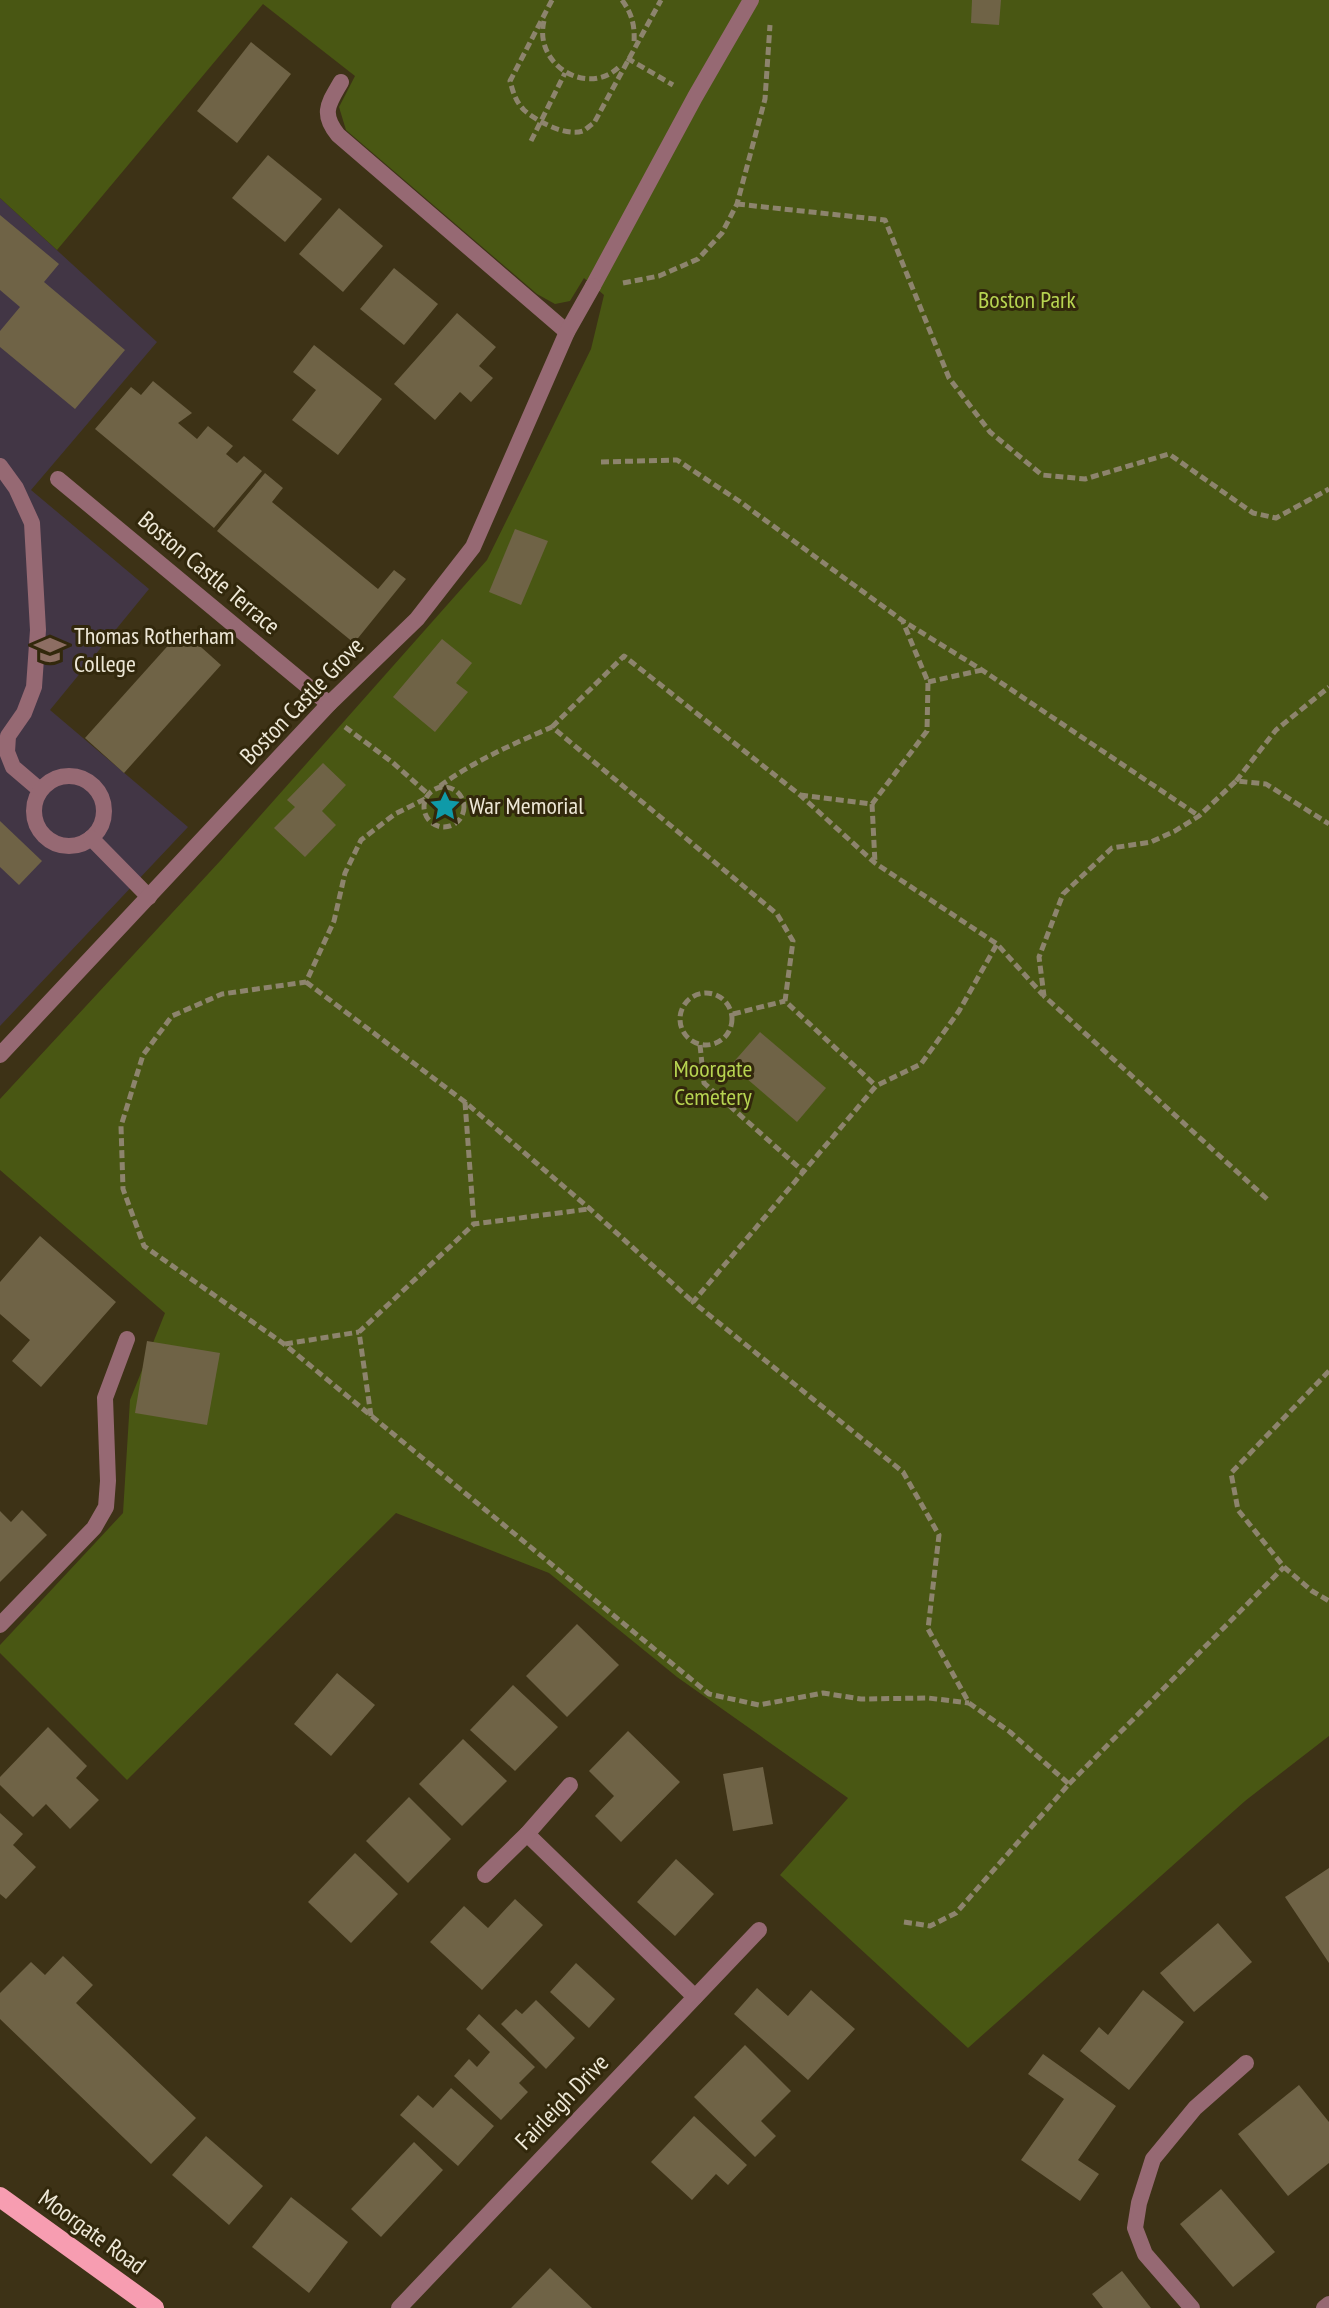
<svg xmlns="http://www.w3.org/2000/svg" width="1329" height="2308" viewBox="0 0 1329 2308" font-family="'PT Sans Narrow',sans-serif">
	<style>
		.education { fill: #423645 }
		.green { fill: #495713 }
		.building { fill: #6f6346 }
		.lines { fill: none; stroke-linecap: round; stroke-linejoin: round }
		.path { stroke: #8d846d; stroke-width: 5; stroke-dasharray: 8 4; stroke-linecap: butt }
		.service { stroke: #966973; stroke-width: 16 }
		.minor { stroke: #966973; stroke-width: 16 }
		.primary { stroke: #f79db1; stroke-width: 20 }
		.labels { text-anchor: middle; stroke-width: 6; stroke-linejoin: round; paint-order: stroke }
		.park-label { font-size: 24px; fill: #b7d451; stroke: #32280c }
		.street-label { font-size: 24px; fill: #eee8d7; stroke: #32280c }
		.poi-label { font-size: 24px; fill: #eee8d7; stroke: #32280c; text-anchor: start }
	</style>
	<rect width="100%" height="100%" fill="#3d3216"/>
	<!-- education -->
	<path class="education" d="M0,198L157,342L31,490L149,589L50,710L188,827L0,1026Z"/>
	<!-- green -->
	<path class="green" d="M0,0H1329V1736L1245,1801L968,2048L780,1875L848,1798L677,1677L549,1573L396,1513L127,1780L0,1653V1645L123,1513L130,1400L165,1313L0,1170V1099L221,860L487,560L591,349L604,295L584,278L570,301L555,304L537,294L346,130L339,107L355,76L263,4L57,250L0,198Z"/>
	<!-- building -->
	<g class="building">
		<path d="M972,0H1001L999,25L971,23Z"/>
		<path d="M251,42L291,74L237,143L197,111Z"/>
		<path d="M268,155L322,199L285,242L232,198Z"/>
		<path d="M339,208L383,246L343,292L299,254Z"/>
		<path d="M0,215L59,264L44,282L125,350L75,409L0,347V331L20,307L0,290Z"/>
		<path d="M394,268L438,304L404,345L360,309Z"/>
		<path d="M457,313L496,347L479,366L493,378L471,402L460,392L435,420L394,384Z"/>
		<path d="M314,345L382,399L338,455L292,420L316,390L293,372Z"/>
		<path d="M153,381L192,413L178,423L197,439L208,426L233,446L226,454L237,463L244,456L262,471L214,528L95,429L131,387L141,395Z"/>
		<path d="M265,473L283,488L272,502L378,589L394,570L406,579L354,643L217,531Z"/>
		<path d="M515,529L548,541L521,605L489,592Z"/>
		<path d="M182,630L221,665L124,773L85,738Z"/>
		<path d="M442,639L472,663L456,683L468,692L435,732L393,697Z"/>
		<path d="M323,763L346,785L322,811L336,825L305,857L274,828L295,807L287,800Z"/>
		<path d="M0,821L42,861L19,885L0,867Z"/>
		<path d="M760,1032L826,1088L797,1122L731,1065Z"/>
		<path d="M40,1236L116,1302L41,1387L12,1361L30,1340L0,1314V1282Z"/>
		<path d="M147,1341L220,1353L207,1425L135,1413Z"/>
		<path d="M22,1510L47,1535L0,1582V1511L11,1522Z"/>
		<path d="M577,1624L619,1665L567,1717L526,1676Z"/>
		<path d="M337,1673L375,1705L331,1756L294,1724Z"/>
		<path d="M513,1685L558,1727L515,1771L470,1730Z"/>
		<path d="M48,1727L87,1766L76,1778L99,1800L70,1829L46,1804L33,1817L0,1785V1777Z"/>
		<path d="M628,1731L680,1782L621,1842L595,1816L614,1796L589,1771Z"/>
		<path d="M463,1739L507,1781L462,1826L419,1784Z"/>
		<path d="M763,1767L773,1824L733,1831L723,1774Z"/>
		<path d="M409,1797L451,1839L408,1883L366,1841Z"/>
		<path d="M0,1813L23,1834L13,1845L36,1867L6,1899L0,1894Z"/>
		<path d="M355,1853L398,1894L351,1943L308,1902Z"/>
		<path d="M676,1859L714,1894L675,1936L637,1902Z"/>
		<path d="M1329,1868V1963L1285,1897Z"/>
		<path d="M515,1899L543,1925L482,1990L430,1942L464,1906L488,1928Z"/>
		<path d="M1218,1923L1252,1962L1194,2012L1160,1973Z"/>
		<path d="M63,1956L93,1985L76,2003L196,2118L151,2164L0,2019V1993L31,1962L45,1975Z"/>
		<path d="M576,1963L615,1999L589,2028L550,1992Z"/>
		<path d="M757,1988L788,2016L811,1990L855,2029L808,2080L734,2014Z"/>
		<path d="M1143,1990L1184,2022L1129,2090L1080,2051L1099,2027L1108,2035Z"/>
		<path d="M536,2000L575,2038L546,2069L501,2024L516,2009L522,2014Z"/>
		<path d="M479,2014L535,2067L519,2083L528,2092L501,2120L454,2076L469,2059L477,2067L490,2052L466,2029Z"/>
		<path d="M745,2045L791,2091L761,2121L776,2136L755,2157L694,2097Z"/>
		<path d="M1043,2054L1116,2106L1078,2160L1099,2174L1080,2201L1021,2160L1064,2099L1028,2074Z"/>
		<path d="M1299,2085L1329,2122V2163L1288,2196L1238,2134Z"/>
		<path d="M451,2088L494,2126L458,2166L400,2115L418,2095L433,2108Z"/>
		<path d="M694,2116L747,2165L728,2185L716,2174L692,2200L651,2162Z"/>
		<path d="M206,2136L263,2186L229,2225L172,2175Z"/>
		<path d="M414,2142L443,2170L381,2237L351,2209Z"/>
		<path d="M1221,2189L1275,2252L1233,2287L1180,2224Z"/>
		<path d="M291,2197L348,2242L309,2293L252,2247Z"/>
		<path d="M550,2268L592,2308H511Z"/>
		<path d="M1122,2271L1151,2308H1103L1092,2294Z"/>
	</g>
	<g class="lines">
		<!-- path -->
		<g class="path">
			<path d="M552,0L510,81C513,92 516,102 524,110C536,121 566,137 583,131C585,130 592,124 594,123L661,0"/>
			<path d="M622,0C632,14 635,25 634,43"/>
			<path d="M544,21C533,65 589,99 621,65"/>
			<path d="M627,58L673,85"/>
			<path d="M531,141L565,73"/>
			<path d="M737,204L885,220L949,378L990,432L1042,475L1085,479L1169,454L1253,513L1276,518L1329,489"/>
			<path d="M623,283L659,276L698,259L722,233L737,204L765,99L770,25"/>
			<path d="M601,462L677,460L739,501L903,621L982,670L1199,816"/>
			<path d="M928,682L982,670"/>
			<path d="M345,727L392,762L428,794"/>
			<path d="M552,727L624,656L800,795L875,863L997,944L1043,995"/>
			<path d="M1236,781L1276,730L1329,687"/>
			<path d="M440,786C474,761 513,744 552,727L777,914L793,941L785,1001L876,1086"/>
			<circle cx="444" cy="807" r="20"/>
			<path d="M800,795L872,804L927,731L928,682L903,622"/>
			<path d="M425,799L395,814L361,840L345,873L334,921L306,982L222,994L172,1016L143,1055L121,1126L123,1189L144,1246L284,1344L709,1694L759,1705L823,1693L861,1699L928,1698L969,1703"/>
			<path d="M872,804L875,863"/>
			<path d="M306,982L465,1102L590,1209L693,1302"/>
			<circle cx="706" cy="1019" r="26"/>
			<path d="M733,1014L785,1001"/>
			<path d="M700,1045L704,1083L804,1172"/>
			<path d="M465,1102L474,1224"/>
			<path d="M1267,1199L1044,996L1039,957L1063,894L1112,848L1151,842L1175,831L1199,816L1236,781L1266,784L1329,824"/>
			<path d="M285,1344L359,1332"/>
			<path d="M1329,1371L1231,1473L1238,1510L1284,1567L1312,1591L1329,1601"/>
			<path d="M371,1416L359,1332L474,1224L589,1209"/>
			<path d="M1069,1784L1284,1567"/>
			<path d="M904,1922L930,1926L956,1913L1069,1784L1010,1732L969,1703L928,1629L939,1535L903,1472L693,1302L876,1086L921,1064L959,1011L997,944"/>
		</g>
		<!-- service -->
		<g class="service">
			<path d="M593,286L695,97L751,0"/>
			<path d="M0,466L16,488L32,523L38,630L34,687L24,713L8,736L7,752L13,767L40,790"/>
			<circle cx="69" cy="811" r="35"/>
			<path d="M91,838L149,897"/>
			<path d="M0,1625L94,1528L106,1507L108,1481L105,1398L127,1339"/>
			<path d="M527,1834L695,1997"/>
			<path d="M485,1875L527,1834L570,1785"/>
		</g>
		<!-- minor -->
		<g class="minor">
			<path d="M341,82C329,103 320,113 338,135L567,332"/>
			<path d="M58,479L329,704"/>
			<path d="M0,1055L329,704L417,619L473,547L567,332L593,286"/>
			<path d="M399,2308L759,1930"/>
			<path d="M1192,2308L1145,2254L1135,2228L1139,2203L1153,2159L1195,2108L1246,2063"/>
			<path d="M1324,2308L1329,2304"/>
		</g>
		<!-- primary -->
		<path class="primary" d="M0,2197L154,2308"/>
	</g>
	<!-- icons -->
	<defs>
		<symbol id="university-bare" viewBox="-9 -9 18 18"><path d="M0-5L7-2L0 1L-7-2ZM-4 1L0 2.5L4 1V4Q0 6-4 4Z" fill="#8d6e63" stroke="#32280c" stroke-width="2.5" paint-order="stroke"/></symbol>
		<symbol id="sight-bare" viewBox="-9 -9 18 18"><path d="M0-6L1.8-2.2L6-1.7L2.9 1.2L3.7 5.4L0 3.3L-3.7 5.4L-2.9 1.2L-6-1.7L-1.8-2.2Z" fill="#0f9aa8" stroke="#32280c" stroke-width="2.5" paint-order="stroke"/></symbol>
	</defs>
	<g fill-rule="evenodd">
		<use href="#university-bare" x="28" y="628" width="44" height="44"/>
		<use href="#sight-bare" x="423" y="784" width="44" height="44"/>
	</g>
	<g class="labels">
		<!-- park labels -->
		<g class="park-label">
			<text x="1027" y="308">Boston Park</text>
			<text x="713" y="1077">Moorgate<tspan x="713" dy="28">Cemetery</tspan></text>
		</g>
		<!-- street labels -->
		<g class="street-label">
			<text transform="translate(209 573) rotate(40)" y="8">Boston Castle Terrace</text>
			<text transform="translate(302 701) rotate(-46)" y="8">Boston Castle Grove</text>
			<text transform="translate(562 2102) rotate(-46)" y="8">Fairleigh Drive</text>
			<text transform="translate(92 2232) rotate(36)" y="8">Moorgate Road</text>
		</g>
		<!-- poi labels -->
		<g class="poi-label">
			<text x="74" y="644">Thomas Rotherham<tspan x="74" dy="28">College</tspan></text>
			<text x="469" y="814">War Memorial</text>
		</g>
	</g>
</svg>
